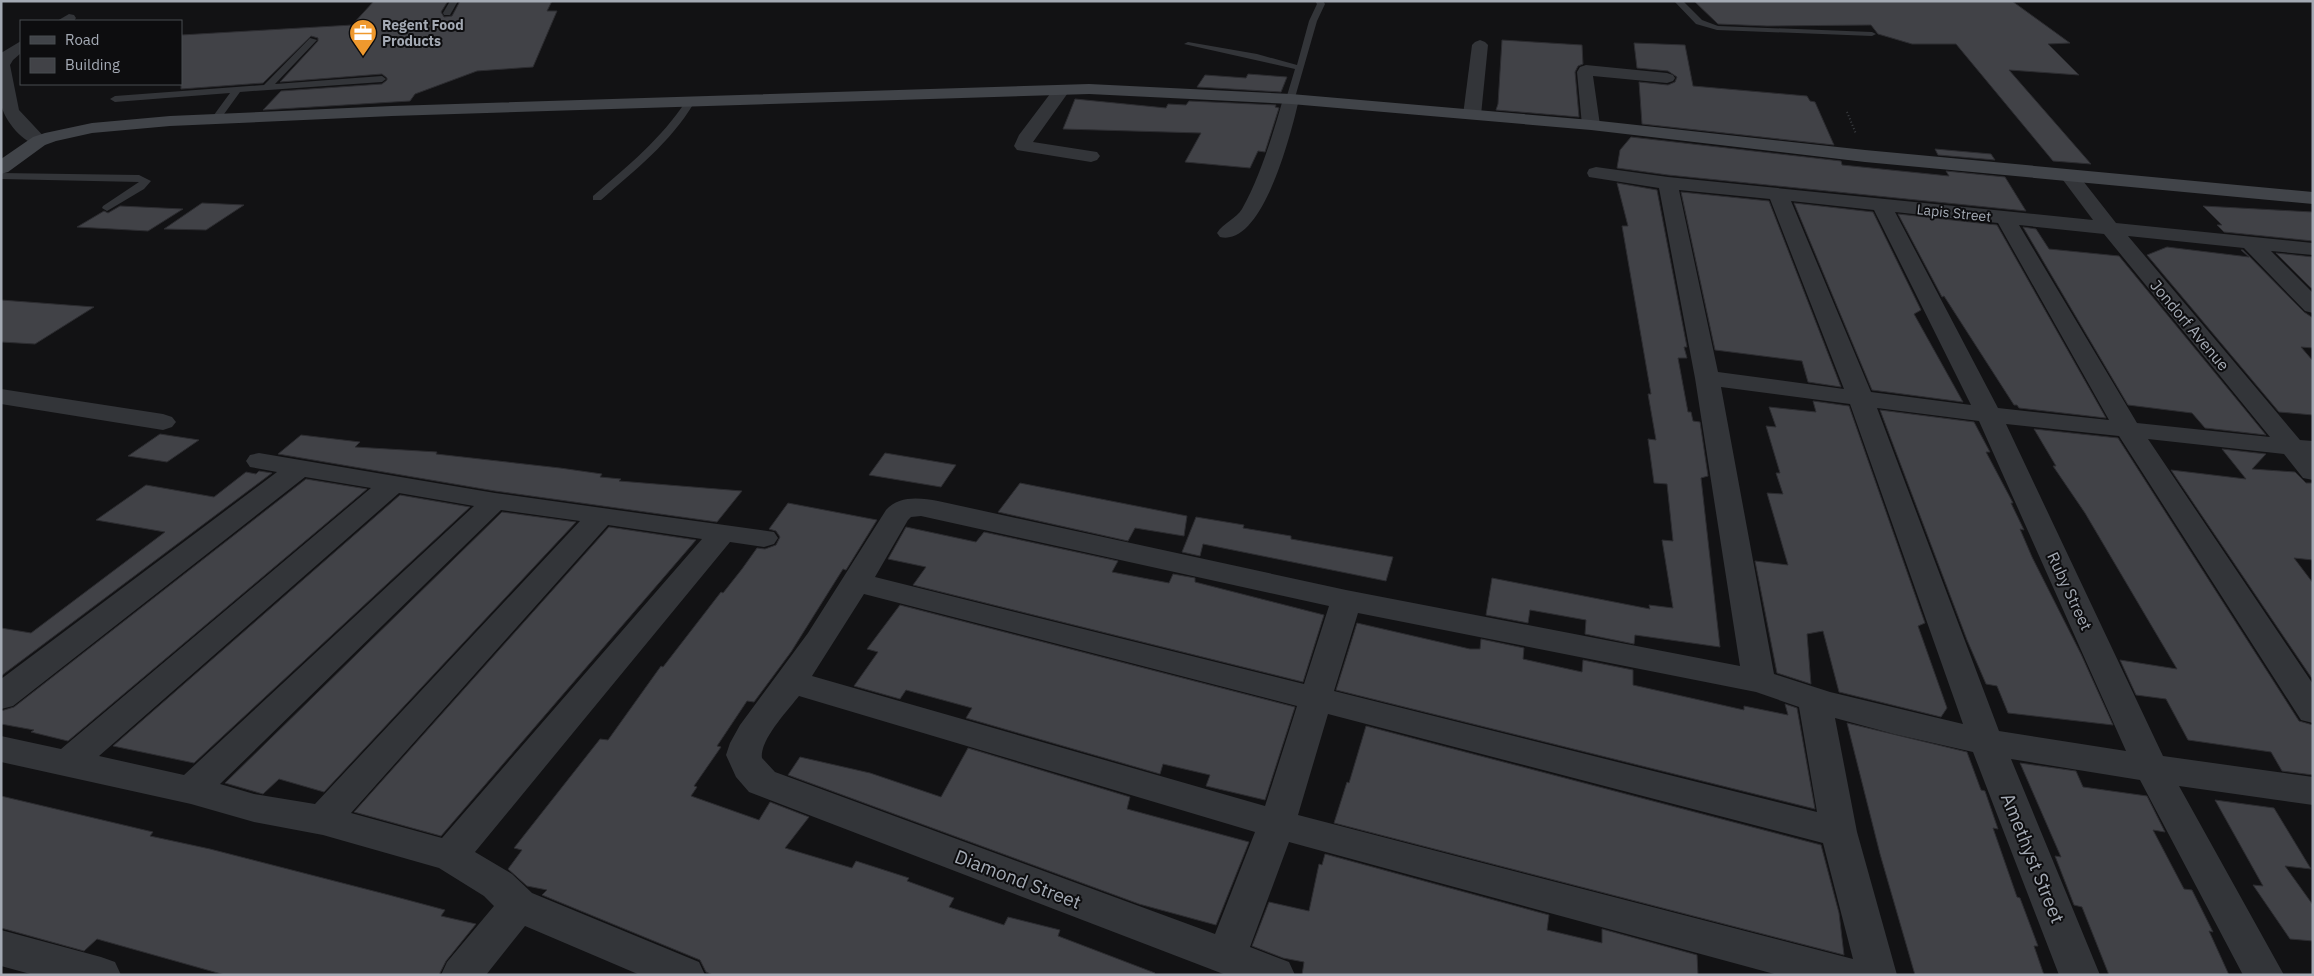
<svg xmlns="http://www.w3.org/2000/svg" width="2314" height="976" viewBox="0 0 2314 976" font-family="'IBM Plex Sans',sans-serif">
	<style>
		.building { fill: #414247; stroke: #2c2c30 }
		.lines { fill: none; stroke-linecap: round; stroke-linejoin: round }
		.path { stroke: #393c40; stroke-width: 2; stroke-dasharray: 1 2.5; stroke-linecap: butt }
		.lane { fill: #333539; fill-rule: evenodd }
		.street { fill: #333539; fill-rule: evenodd }
		.secondary { fill: #414449; fill-rule: evenodd }
		.labels { text-anchor: middle; stroke-width: 4; stroke-linejoin: round; paint-order: stroke }
		.far-poi-label { font-size: 14px; font-weight: bold; fill: #a4aab4; stroke: #0d0d0f; text-anchor: start }
		.far-street-label { font-size: 14px; fill: #a4aab4; stroke: #0d0d0f }
		.street-label { font-size: 16px; fill: #a4aab4; stroke: #0d0d0f }
		.near-street-label { font-size: 19px; fill: #a4aab4; stroke: #0d0d0f }
	</style>
	<rect width="100%" height="100%" fill="#121214"/>
	<!-- building -->
	<g class="building">
		<path d="M374,1H448L441,12L444,17L452,16L460,1H552L547,11H557L533,67L477,71L415,94L410,101L263,110L281,91L382,84L387,80V78L382,74L280,82L318,41V38L311,36L263,83L181,89V35L352,25Z"/>
		<path d="M1694,1H2012L2070,43L2048,44L2079,75L2009,70L2091,164L2053,161L1956,44H1912L1878,34L1871,25L1767,26L1718,24Z"/>
		<path d="M1502,40L1582,45L1583,64L1578,66L1575,72L1579,117L1496,110L1498,104Z"/>
		<path d="M1634,43L1685,45L1693,86L1807,96L1810,101L1815,102L1834,145L1642,124L1639,82L1668,85L1675,82L1677,77L1668,71L1637,68Z"/>
		<path d="M1248,74L1287,77L1281,92L1197,87L1205,75L1246,78Z"/>
		<path d="M1075,99L1166,108L1168,104L1186,105L1189,101L1276,105L1275,107L1279,108L1265,152L1258,151L1250,168L1185,162L1201,133L1063,129Z"/>
		<path d="M1631,137L1841,161L1842,165L1949,176L1946,171L2005,177L2026,211L1668,175L1617,168L1620,150Z"/>
		<path d="M1935,149L1991,154L1995,160L1938,155Z"/>
		<path d="M1617,183L1657,190L1687,347H1684L1687,358H1678L1688,412H1691L1693,421L1700,422L1708,476L1701,478L1720,647L1635,635L1634,644L1585,634L1586,620L1530,610L1528,623L1486,615L1492,578L1650,609L1649,605L1673,608L1662,540L1673,541L1667,484L1654,483L1648,439L1656,440L1648,394H1651L1622,226H1628Z"/>
		<path d="M1681,192L1769,201L1841,387L1808,382L1802,361L1715,350Z"/>
		<path d="M202,203L244,205L206,230L164,229Z"/>
		<path d="M1794,203L1873,212L1921,310L1914,314L1963,402L1872,390Z"/>
		<path d="M120,206L183,209L148,231L77,227L104,211L108,213Z"/>
		<path d="M2203,206L2313,212V241L2224,232L2217,225H2222Z"/>
		<path d="M1898,214L1997,225L2106,418L2019,408L2017,405H2014L1944,296L1942,297Z"/>
		<path d="M2023,227L2036,229L2049,249L2119,256L2266,435L2205,428L2192,413L2128,405Z"/>
		<path d="M2167,247L2249,257L2241,250H2243L2304,312L2313,318V348L2301,347L2313,361V415L2279,412L2147,255Z"/>
		<path d="M2276,253L2313,257V288H2311Z"/>
		<path d="M1,300L94,307L35,344L1,342Z"/>
		<path d="M1813,401L1849,406L1925,623L1918,626L1947,708L1941,717L1839,692L1823,631L1807,634L1811,684L1777,673L1755,561L1788,565L1767,493L1783,494L1776,473H1780L1766,426L1776,427L1769,407L1816,412Z"/>
		<path d="M1880,410L1974,422L1990,452H1986L2013,503H2011L2024,530L2020,529L2032,557L2081,654L2113,725L2008,713L1997,686L1986,684L1967,640Z"/>
		<path d="M2034,429L2118,438L2299,721L2313,725V775L2282,771L2271,752L2188,740L2166,699L2136,695L2120,660L2177,669L2085,513L2053,466H2056Z"/>
		<path d="M160,434L199,440L167,462L128,456Z"/>
		<path d="M301,435L360,442L355,447L437,452L436,454L560,468L602,474L600,477L621,479L619,481L742,491L717,522L495,491L278,454Z"/>
		<path d="M2222,449L2266,454L2252,469L2295,472L2306,483H2313V560L2294,558L2313,583V680L2171,470L2246,479Z"/>
		<path d="M885,453L921,459L956,465L941,487L869,475Z"/>
		<path d="M259,471L272,473L1,676V628L31,633L165,532L96,520L146,485L214,497L246,472L256,474Z"/>
		<path d="M306,479L367,489L68,741L31,732L34,730L1,724V711L14,707Z"/>
		<path d="M1020,483L1187,516L1184,536L1135,528L1128,541L998,512Z"/>
		<path d="M400,495L470,507L194,763L113,746Z"/>
		<path d="M788,503L877,520L846,570L843,569L791,652L754,702L747,701L717,746L721,747L694,786L697,787L691,796L759,820L770,802L809,817L785,848L852,868L856,861L909,878L907,881L954,898L949,907L1004,925L1008,917L1060,930L1058,936L1155,973L1154,975H713L706,972L700,960L542,895L547,890L527,886L508,869L522,850L514,848L600,739L608,740L661,666L663,667L721,592L723,593L742,569L757,548L765,549L776,545L780,537L776,531L769,529Z"/>
		<path d="M502,512L576,522L324,792L279,779L263,794L225,783Z"/>
		<path d="M1196,517L1244,525L1243,528L1291,536V539L1393,557L1386,581L1203,544L1200,556L1182,552Z"/>
		<path d="M609,527L696,540L441,836L354,812Z"/>
		<path d="M906,527L976,542L984,532L1118,561L1112,572L1169,583L1173,574L1195,578V582L1324,615L1303,682L913,585L926,567L888,559Z"/>
		<path d="M900,605L1295,707L1265,800L1206,786L1210,775L1163,764L1160,774L966,718L972,708L906,690L900,699L854,686L878,652L867,649Z"/>
		<path d="M1357,623L1470,649H1480L1481,639L1524,648L1523,659L1582,672L1583,660L1633,670V685L1744,710V706L1788,715L1785,704L1797,708L1815,809L1336,690Z"/>
		<path d="M1847,723L1967,752L1981,790L1985,791L1998,829L1993,828L2017,897L2020,898L2038,946H2034L2044,975H1915L1880,854Z"/>
		<path d="M1366,726L1821,845L1839,913L1844,955L1334,823L1347,782L1349,783Z"/>
		<path d="M968,748L1130,797L1127,809L1249,842L1216,925L1139,904L788,775L800,757L870,773L941,797Z"/>
		<path d="M2020,763L2076,771L2083,787L2147,796L2165,832L2153,830L2184,889L2192,890L2213,932L2209,931L2229,975H2109L2082,907L2074,905L2055,856L2061,857Z"/>
		<path d="M1,796L153,832L150,836L210,849L389,895L445,910L441,916L476,924L446,961L439,975H225L97,939L84,951L1,928Z"/>
		<path d="M2215,800L2274,808L2311,869L2285,866L2313,905V941L2290,939L2253,885L2263,886Z"/>
		<path d="M1325,854L1549,915L1547,930L1602,943V929L1697,955L1698,975H1302L1304,962L1283,958L1252,946L1269,902L1309,911L1319,864L1322,865Z"/>
	</g>
	<g class="lines">
		<!-- path -->
		<path class="path" d="M1847,112L1856,134"/>
		<!-- lane -->
		<g class="lane">
			<path d="M450,1H458L450,15H444L443,13Z"/>
			<path d="M1315,1H1323L1325,4L1317,21L1294,101L1286,99L1295,69L1184,44L1188,42L1257,54L1297,65L1309,21L1317,4Z"/>
			<path d="M1674,1H1683L1702,20L1718,26L1872,32L1876,34L1872,36L1717,30L1696,24Z"/>
			<path d="M310,38L317,40L275,84L382,76L386,79L382,82L240,92L219,121L216,122L211,119L230,93L115,102L110,99L115,96L264,85Z"/>
			<path d="M686,101L694,103C670,143 635,170 601,200H593V196C628,166 661,139 686,101Z"/>
			<path d="M1,173L139,175L151,181L144,189L107,211L102,208L103,206L139,182L1,179Z"/>
		</g>
		<!-- street -->
		<g class="street">
			<path d="M69,14L74,15L76,18L74,21H57Z"/>
			<path d="M1480,40L1485,42L1488,45L1481,115L1478,119H1466L1463,115L1472,45L1475,42Z"/>
			<path d="M21,41V53L13,60L10,65L19,110L48,141L45,145C27,149 4,121 1,104V53Z"/>
			<path d="M1586,65L1667,73L1673,75L1675,78L1673,81L1667,83L1593,76L1600,125L1597,129H1585L1582,125L1577,72L1580,67Z"/>
			<path d="M1062,85L1068,86L1070,90L1033,142L1097,152L1100,156L1097,160L1091,162L1023,151L1017,150L1014,146L1019,135L1056,86Z"/>
			<path d="M1291,94L1297,95L1299,99C1292,130 1263,248 1220,237L1217,233C1223,223 1236,219 1242,209C1260,177 1273,134 1283,99L1285,95Z"/>
			<path d="M1596,167L1668,177L2093,220L2060,176L2062,172L2069,170L2076,172L2116,223L2313,243V255L2271,251L2313,293V313L2305,311L2244,248L2128,236L2300,440L2313,441V480L2303,478L2284,454L2148,439L2313,684V723L2301,720L2119,436L2006,424L2163,756L2313,777V805L2179,786L2284,975H2243L2140,780L2011,759L2100,975H2059L1973,752L1894,734L1835,718L1857,832L1897,975H1778L1289,842L1250,947L1289,962L1295,975H1226L749,792L736,777L726,755L730,743L740,725L808,633L886,510C899,495 921,498 938,501L1346,590L1740,666L1695,378L1659,188L1589,177L1587,173L1589,169ZM1679,190L1770,199L1844,389L1718,372ZM1791,201L1874,210L1971,405L1871,392ZM1895,212L1998,223L2109,420L1998,408ZM2019,225L2104,234L2270,437L2137,423ZM1721,387L1850,404L1963,724L1830,692L1774,674ZM1877,408L1979,421L2126,751L1999,731ZM921,516L1329,606L1304,684L875,577L908,520L911,517ZM864,594L1297,706L1265,806L812,676ZM1358,613L1756,692L1799,707L1817,812L1334,691ZM799,696L1255,832L1215,934L775,772L762,758C759,741 788,710 799,696ZM1328,714L1823,843L1853,959L1298,815Z"/>
			<path d="M1,389L163,414L172,417L176,422L172,427L163,430L1,404Z"/>
			<path d="M259,453L495,493L774,532L778,538L774,544L764,547L730,542L475,852L512,874L532,893L699,962L705,975H640L525,926L486,975H441L447,962L494,906L484,896L439,868L323,835L254,822L191,804L1,762V736L61,749L371,488L305,477L13,706L1,709V679L277,472L250,467L246,461L250,455ZM399,493L474,506L184,775L99,756ZM501,510L580,521L315,804L254,794L220,784ZM608,525L702,539L442,838L351,813Z"/>
			<path d="M1,930L101,957L115,962L121,975H34L1,966Z"/>
		</g>
		<!-- secondary -->
		<path class="secondary" d="M1089,84L1291,94L1591,120L1865,150L2313,192V204L1865,162L1591,130L1291,104L1089,94L392,116L170,126L92,133L56,141L45,145L8,172L1,174V159L33,137L45,133L92,123L170,116L392,106Z"/>
	</g>
	<!-- icons -->
	<defs>
		<symbol id="office-pin" viewBox="-11 -11 22 30"><path d="M0 17L-7.5 6A9.5 9.5 0 1 1 7.5 6Z" fill="#ef992e" stroke="#0d0d0f"/><path d="M-6-3h4V-5.5h4V-3h4V5H-6ZM-1-4.5V-3h2v-1.5ZM-6 0V1H6V0Z" fill="#fff"/></symbol>
	</defs>
	<g fill-rule="evenodd">
		<use href="#office-pin" x="347" y="17" width="32" height="43"/>
	</g>
	<g class="labels">
		<!-- far-poi labels -->
		<g class="far-poi-label">
			<text x="382" y="30">Regent Food<tspan x="382" dy="16">Products</tspan></text>
		</g>
		<!-- far-street labels -->
		<g class="far-street-label">
			<text transform="translate(1954 213) rotate(6)" y="5">Lapis Street</text>
		</g>
		<!-- street labels -->
		<g class="street-label">
			<text transform="translate(2190 325) rotate(50)" y="6">Jondorf Avenue</text>
			<text transform="translate(2070 591) rotate(65)" y="6">Ruby Street</text>
		</g>
		<!-- near-street labels -->
		<g class="near-street-label">
			<text transform="translate(2033 858) rotate(68)" y="7">Amethyst Street</text>
			<text transform="translate(1018 879) rotate(21)" y="7">Diamond Street</text>
		</g>
	</g>
	<!-- border -->
	<rect width="2314" height="976" fill="none" stroke="#a4aab4" stroke-width="5"/>
	<!-- legend -->
	<rect x="20" y="20" width="162" height="65" fill="#0d0d0f" stroke="#494c51"/>
	<rect x="30" y="36" width="25" height="8" fill="#414449" stroke="#494c51"/>
	<text x="65" y="45" font-size="15" fill="#a4aab4">Road</text>
	<rect x="30" y="58" width="25" height="15" fill="#414247" stroke="#494c51"/>
	<text x="65" y="70" font-size="15" fill="#a4aab4">Building</text>
</svg>
